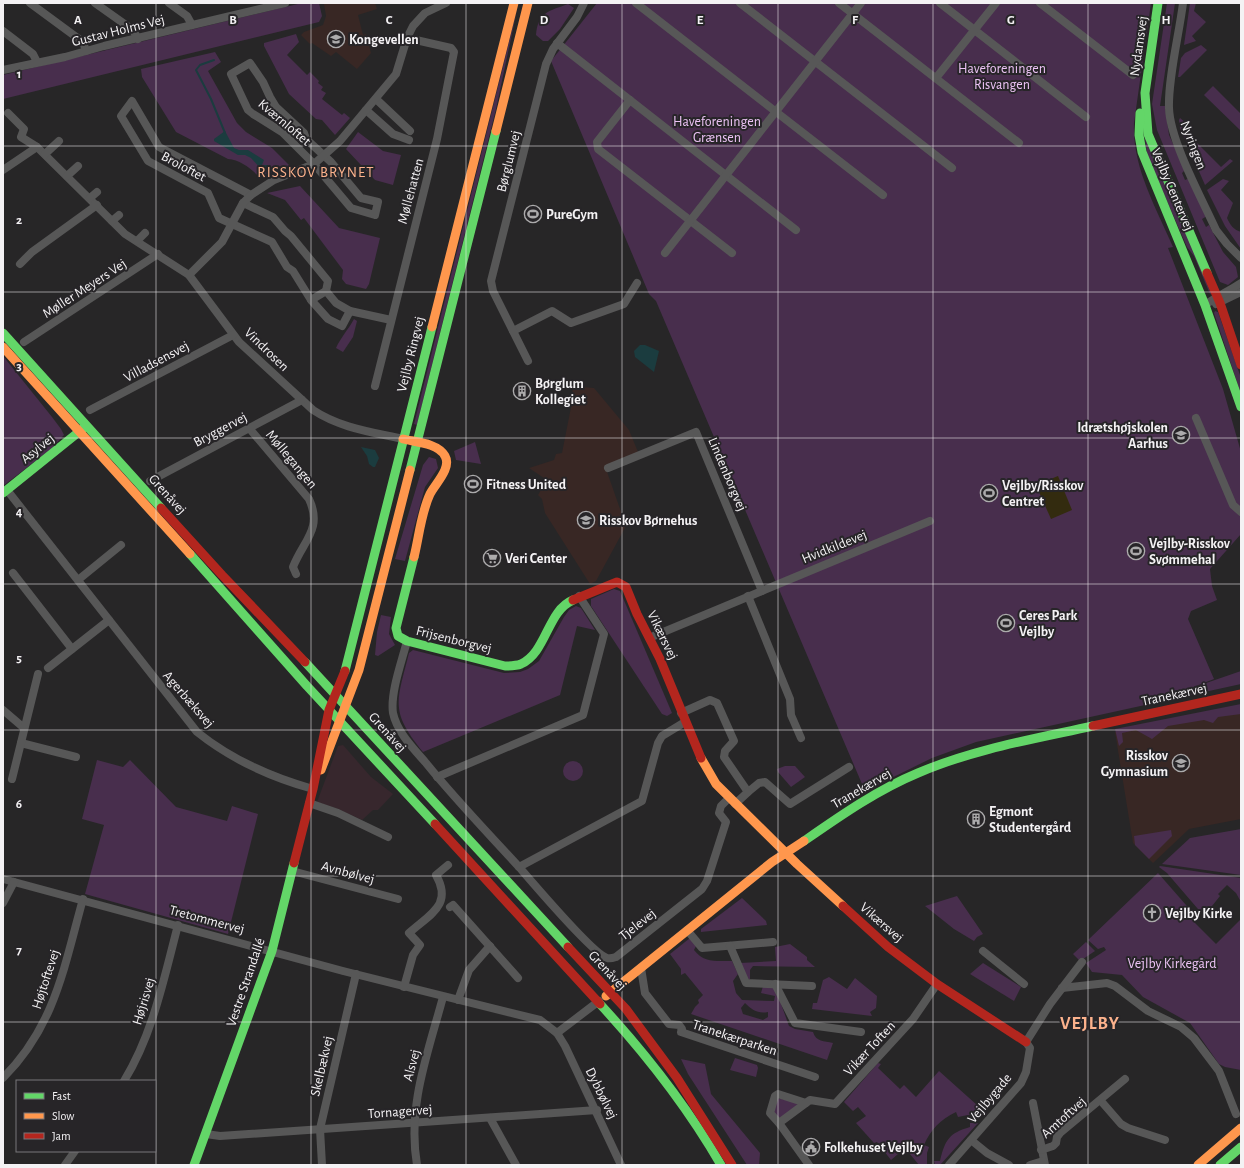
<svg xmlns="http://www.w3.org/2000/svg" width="1244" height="1168" viewBox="0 0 1244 1168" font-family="'Alegreya Sans',sans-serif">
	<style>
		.commercial { fill: #37272d }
		.education { fill: #382724 }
		.green { fill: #482e4d; fill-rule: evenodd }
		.sand { fill: #332b0f }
		.water { fill: #1b3c3f }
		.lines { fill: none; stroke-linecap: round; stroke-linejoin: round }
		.stream { stroke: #1b3c3f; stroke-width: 2 }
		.street { stroke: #575757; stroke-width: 8 }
		.fast { stroke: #63d668; stroke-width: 9 }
		.slow { stroke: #ff974d; stroke-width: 9 }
		.jam { stroke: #b3261e; stroke-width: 9 }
		.grid { fill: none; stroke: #f4f2f4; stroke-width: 1; stroke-opacity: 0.55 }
		.labels { text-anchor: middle; stroke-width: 4; stroke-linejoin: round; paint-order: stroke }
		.street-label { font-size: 14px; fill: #f4f2f4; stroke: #272528 }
		.poi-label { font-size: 14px; font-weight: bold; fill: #f4f2f4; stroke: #272528; text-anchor: start }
		.park-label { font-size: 14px; fill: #ecc3f5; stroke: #272528 }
		.neighbourhood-label { font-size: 15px; letter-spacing: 1px; fill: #fcb28c; stroke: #272528 }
		.district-label { font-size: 18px; font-weight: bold; letter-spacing: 1px; fill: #fcb28c; stroke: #272528 }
		.grid-label { font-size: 13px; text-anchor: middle; font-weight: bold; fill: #f4f2f4; stroke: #272528; stroke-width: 4; stroke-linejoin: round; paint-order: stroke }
	</style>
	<rect width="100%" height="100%" fill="#272627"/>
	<!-- commercial -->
	<path class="commercial" d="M343,745L371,777L393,794L378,810H373L362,820L338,809L317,802L338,746Z"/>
	<!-- education -->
	<g class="education">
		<path d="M329,3H375L377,9L358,15L363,35L366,34L371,53L357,69L336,52L331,56L312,43L310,44L301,35L304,32L323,25L326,16L324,4Z"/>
		<path d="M572,386L594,388L629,430L638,452L605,466L626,526L596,581L590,584L545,513L542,499L538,495L547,480L529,468L554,460L556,454L562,453L573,397Z"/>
		<path d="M1241,708V819L1189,829L1153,863L1133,843L1115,732Z"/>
	</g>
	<!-- green -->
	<g class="green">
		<path d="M302,3H319L322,16L319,22L3,99V75Z"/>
		<path d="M597,3H1151L1134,123C1132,167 1156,207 1173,247L1168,248L1223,389L1241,452V534L1210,569L1212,586L1217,600L1191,611L1188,619L1214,679L1183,691L1241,671V684L976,742L932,758L865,791L656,301L649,294L551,61Z"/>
		<path d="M1167,3H1175L1160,106H1165L1169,135L1185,170L1182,173L1185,180L1190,178L1207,216L1202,219L1206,227L1209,225L1223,252L1236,267L1238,277L1228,285L1220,282L1157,130L1152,104Z"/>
		<path d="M1190,3H1196L1194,11L1206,22L1192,36L1196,41L1184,45Z"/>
		<path d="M568,4L574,8L560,29L548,41H543L536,35C538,12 549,11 568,4Z"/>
		<path d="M517,10L496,109L417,425L414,424Z"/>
		<path d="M296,34L299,42L287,55L307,75L310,72L319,81L318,83L323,87L321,90L326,93L322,99L342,115L344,113L350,118L335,135L322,120L316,119L289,94L264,46V43Z"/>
		<path d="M1201,45L1207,50L1180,77H1178L1181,58L1185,53Z"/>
		<path d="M215,52L221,62L208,71L237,123L246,132L272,148L290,166L259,177C251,168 240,160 228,159L176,132L142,77L141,69Z"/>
		<path d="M1213,86L1241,114V131L1204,95Z"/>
		<path d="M1180,118L1186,123L1182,128L1221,167L1230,159L1233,161L1205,185L1180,128L1179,120Z"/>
		<path d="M1143,120L1211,294H1210L1194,256L1187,247L1147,155Z"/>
		<path d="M358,132L383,151L401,155L393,185L375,180L346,149Z"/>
		<path d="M1223,179L1229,181L1221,190L1233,203L1227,218C1230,225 1234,230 1241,232V249L1225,226L1207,190Z"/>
		<path d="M300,186L339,228L380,238L369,284L366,289L346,284L342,279L343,270L304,218L301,220L285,200L267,193Z"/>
		<path d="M1215,311L1218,312L1241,378V394L1214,313Z"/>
		<path d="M354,319L357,321L353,337L343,352L336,348C341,337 348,330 354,319Z"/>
		<path d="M3,356L52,417L61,429L64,435L51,449L3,486Z"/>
		<path d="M475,442L481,464L456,460L454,451Z"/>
		<path d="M429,457L436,459L438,468L425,487L405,561L395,559L423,465Z"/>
		<path d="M614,589L620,591L672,713L667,716L662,714L591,606V599Z"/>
		<path d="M576,606L581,608L595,630L577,626L560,695L423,752C389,710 397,702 409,653L413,650L417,651L504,673L520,672L528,669L539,661L564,617L569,610Z"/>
		<path d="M381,615L391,617L389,634L395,645L378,656L375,655L377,632Z"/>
		<path d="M1241,704V714L1218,717L1213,723L1204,720L1168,726L1152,739L1136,730L1122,733L1123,742L1119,746L1115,729Z"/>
		<path d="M97,760L123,767L130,760L176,807L227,821L232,806L258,814L228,934L85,894L104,825L82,819Z"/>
		<circle cx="573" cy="771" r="10"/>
		<path d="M785,766H795L805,777L791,787L778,772L777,769Z"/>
		<path d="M1241,829V875L1162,864L1190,838Z"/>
		<path d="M1171,830L1172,836L1149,859L1135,845L1134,836Z"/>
		<path d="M1160,866L1241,878V902L1236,893L1227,885L1218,894L1220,896L1204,916L1167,873L1159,867Z"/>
		<path d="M1158,873L1193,913L1189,917L1216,944L1241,919V1070L1225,1067L1219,1064L1190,1023L1143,997L1122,975L1092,972L1086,963L1106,950L1104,947L1098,949L1088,940Z"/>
		<path d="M957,896L983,934L977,937L974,941L954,929L925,906Z"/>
		<path d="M742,898L766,921L767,925L701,932V929Z"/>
		<path d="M690,938L696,946L694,950C704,963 716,961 732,961L738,974L733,981L736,993L742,1000L774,1001L775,996L761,993L763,986L773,987L776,990L789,1026L795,1029L813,1032C816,1042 824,1041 833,1043L827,1060L691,1014L695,1007L699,1003L698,1000L703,995L685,973L681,975V969L670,954ZM745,1003C752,1010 758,1014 768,1012V1017L763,1020L743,1014L741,1008Z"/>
		<path d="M1086,942L1095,951L1080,961L1073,954Z"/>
		<path d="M790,944L807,957V960L815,967L753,966L750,970V979H746L740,963L776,961L775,947Z"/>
		<path d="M983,963L1021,987L1014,1001L970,974Z"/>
		<path d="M829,977L847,989L855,978L877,996L876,1008L870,1012L872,1016L812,1009L813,1003H817L823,980Z"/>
		<path d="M735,1058L757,1065L758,1068L756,1077L730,1070Z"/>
		<path d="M681,1059L705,1064L711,1094L760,1153L759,1165H747L688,1074Z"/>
		<path d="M878,1063L881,1064L878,1068L900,1089L904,1085L916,1097L939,1071L987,1114L985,1116L968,1115L958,1117L956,1112C940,1120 931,1129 924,1145L929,1147L927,1153V1165H919L905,1148L891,1160L877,1142L874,1143L856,1123L866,1116L858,1107L853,1111L844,1102Z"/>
		<path d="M777,1098L795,1102L798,1105L780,1118L773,1114Z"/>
		<path d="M970,1123H978L940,1165H935L934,1161H940C945,1140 949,1133 970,1127Z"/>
	</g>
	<!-- sand -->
	<path class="sand" d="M1058,476L1072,510L1051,519L1036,485Z"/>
	<!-- water -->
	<g class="water">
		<path d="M225,131L234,148L239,150H248L264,160L262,165H268L269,169L264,172L251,158L245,155H238L214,141V139Z"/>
		<path d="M640,345H645L659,351L654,372L635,357L634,351Z"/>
		<path d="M361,447L375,450L379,458L375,467H373L369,464L367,456Z"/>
	</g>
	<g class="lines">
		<!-- stream -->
		<path class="stream" d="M214,60L200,65L196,70L211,99L225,133"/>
		<!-- street -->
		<g class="street">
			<path d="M30,3L83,42L86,51"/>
			<path d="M95,3L133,30L138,39"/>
			<path d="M169,3L187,16L192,25"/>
			<path d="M636,3L883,195"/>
			<path d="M740,3L952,168"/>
			<path d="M839,3L1019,143"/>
			<path d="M940,3L1086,117"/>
			<path d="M1040,3L1133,75"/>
			<path d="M1183,3C1179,35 1168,78 1169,108C1170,141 1202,199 1216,230L1227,244L1241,258"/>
			<path d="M3,31L33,54L37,62"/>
			<path d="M557,43L796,230"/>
			<path d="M250,63L263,82L270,97L276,107L304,133L306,139L331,162L361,198L378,202L375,215L351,208L314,164L282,132L253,114L248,110L231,74Z"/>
			<path d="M3,70L65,57L104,46L285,3"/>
			<path d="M936,78L996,3"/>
			<path d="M376,99L410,131"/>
			<path d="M630,100L597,142L598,149L732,253"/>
			<path d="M366,110L393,134L409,140"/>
			<path d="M8,113L24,129L21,137L37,147L125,234L189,275L239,342L313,410C340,428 372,432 403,439"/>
			<path d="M45,154L59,141"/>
			<path d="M3,170L37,147"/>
			<path d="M67,176L78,166"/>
			<path d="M90,198L97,192"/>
			<path d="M243,203L273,217L285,231L291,236L328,281L326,291L336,303L350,311L342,326L328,319L311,300L293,271L287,267L272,242L219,218L208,193L148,161L121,116L132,101L159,147L251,195"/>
			<path d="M112,221L119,215"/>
			<path d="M137,241L145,233"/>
			<path d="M665,253L861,3"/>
			<path d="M20,264L32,252L97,205"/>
			<path d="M189,275L222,242L243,203L251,195L274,180L314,164L340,141L396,74L407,38L413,26L425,13L446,3"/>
			<path d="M311,300L326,291"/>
			<path d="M1216,304L1241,292"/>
			<path d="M1205,305C1217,296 1229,291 1241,283"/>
			<path d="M350,311L391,320"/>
			<path d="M513,331L552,311L571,323L624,304L637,283"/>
			<path d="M24,342L158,254"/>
			<path d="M528,361L493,291L491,281L546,64L553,49L577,17L584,3"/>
			<path d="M375,386L437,139L454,52L451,48L407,38"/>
			<path d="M90,410L233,335"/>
			<path d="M1196,418L1233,505L1241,512"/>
			<path d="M249,428L309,499C323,529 303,541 293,567L296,574"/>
			<path d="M608,468L696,432L762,591"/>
			<path d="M150,481L302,400"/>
			<path d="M7,490L197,732C232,760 270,777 313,789"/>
			<path d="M13,573L72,649"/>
			<path d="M78,580L121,545"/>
			<path d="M748,596L790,699L791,715L801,738"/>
			<path d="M649,638L930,521"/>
			<path d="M407,641C402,661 390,693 393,713C397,732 413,748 426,763C455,799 488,833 519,867"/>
			<path d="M48,668L109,620"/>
			<path d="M3,710L24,728"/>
			<path d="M681,713L710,700L717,703L734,741L725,751L724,757L748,792L759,783L765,782L790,804L849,767"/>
			<path d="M685,722L662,736L658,743L642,801L519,867C532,882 593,954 607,958C610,959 613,958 616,957L702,889L707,881L726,822L719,813L721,806L729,798"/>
			<path d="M21,743L76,757"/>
			<path d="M437,777L583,715L604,634L579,596"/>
			<path d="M12,779L38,674"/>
			<path d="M309,803L338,813L388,837"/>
			<path d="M735,804L748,792"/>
			<path d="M292,871L398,899"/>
			<path d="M3,879L343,971L540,1020L557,1033L565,1046L621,1165"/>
			<path d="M3,903L14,882"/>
			<path d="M450,907L453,905L518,978"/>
			<path d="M687,930L702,948L773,942"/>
			<path d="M730,946L746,983L812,986"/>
			<path d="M983,951L1024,984"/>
			<path d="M641,968L645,993L669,1024L679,1025L682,1029L681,1032L815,1077"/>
			<path d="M775,984L795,1023L861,1032"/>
			<path d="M404,987L413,955L420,945L409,933C430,914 453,905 436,875L448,865"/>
			<path d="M1062,988L1107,983L1115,986L1148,1011L1181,1027L1194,1038L1219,1071L1236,1114"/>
			<path d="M458,1000L469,970L490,946"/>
			<path d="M557,1033L599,1001"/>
			<path d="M3,1078C55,1026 64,967 83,899"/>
			<path d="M124,1081C153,1034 164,978 178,925"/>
			<path d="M1101,1101L1121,1124L1128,1128L1165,1140"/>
			<path d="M1033,1103L1045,1165"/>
			<path d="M490,1118L516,1165"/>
			<path d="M779,1123L770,1113L775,1096L778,1094L806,1103"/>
			<path d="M206,1134L220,1136L597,1110"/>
			<path d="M971,1140L987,1153L1009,1165"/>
			<path d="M1041,1150L1053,1146L1056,1143L1057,1137L1060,1133L1125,1079"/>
			<path d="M65,1165L75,1151"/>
			<path d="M322,1165L320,1129L356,974"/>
			<path d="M417,1165C407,1106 428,1053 443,997"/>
			<path d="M809,1165L779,1123L810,1100L835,1104L913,1019L937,984"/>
			<path d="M949,1165L1021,1083L1026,1072L1030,1048L1026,1042L1050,1004L1082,962"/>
			<path d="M1030,1165L1043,1161"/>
		</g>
		<!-- fast -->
		<g class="fast">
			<path d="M1158,3L1145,93L1148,134L1207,273"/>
			<path d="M1140,113L1139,135L1142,152L1205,305L1241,407"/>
			<path d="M3,333L161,508"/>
			<path d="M410,470L496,131"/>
			<path d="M3,493L85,427"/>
			<path d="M190,554L307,686L435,824"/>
			<path d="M414,557L396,628L398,636L407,641L505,666C510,666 516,666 521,664C547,652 547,611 573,600"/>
			<path d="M305,662L568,947"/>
			<path d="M345,671L432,327"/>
			<path d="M804,841C840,816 877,790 918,773C974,749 1034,739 1093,726"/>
			<path d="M600,1004C646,1054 687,1106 721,1165"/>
			<path d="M194,1165L272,951L294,863"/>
			<path d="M1220,1165L1241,1147"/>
		</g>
		<!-- slow -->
		<g class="slow">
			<path d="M496,131L528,3"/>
			<path d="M432,327L514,3"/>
			<path d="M3,347L190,554"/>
			<path d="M403,439C415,442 438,443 445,456C452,468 435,484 430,494C421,513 419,537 414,557"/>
			<path d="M701,758L716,784L797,864L843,906"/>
			<path d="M321,770L359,670L410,470"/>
			<path d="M606,996L772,862L804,841"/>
			<path d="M1198,1165L1241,1128"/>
		</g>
		<!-- jam -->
		<g class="jam">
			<path d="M1207,273L1220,303L1241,365"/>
			<path d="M161,508L222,575L305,662"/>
			<path d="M573,600L617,582L626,587L637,614L660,659L701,758"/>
			<path d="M1093,726L1241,694"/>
			<path d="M435,824L600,1004"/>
			<path d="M294,863L313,789L329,710L345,671"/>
			<path d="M843,906L888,947L937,984L1026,1042"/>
			<path d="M568,947L626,1009L677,1078L732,1165"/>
		</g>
	</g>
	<!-- grid -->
	<path class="grid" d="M156,3V1165M311,3V1165M466,3V1165M622,3V1165M778,3V1165M933,3V1165M1088,3V1165M3,146H1241M3,292H1241M3,438H1241M3,584H1241M3,730H1241M3,876H1241M3,1022H1241"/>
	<!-- icons -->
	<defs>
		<symbol id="school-ring" viewBox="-11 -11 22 22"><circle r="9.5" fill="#272528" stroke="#acabac" stroke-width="1.5"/><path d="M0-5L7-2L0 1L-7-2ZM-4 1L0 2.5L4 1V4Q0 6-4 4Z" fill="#acabac"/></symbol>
		<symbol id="stadium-ring" viewBox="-11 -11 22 22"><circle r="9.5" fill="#272528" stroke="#acabac" stroke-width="1.5"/><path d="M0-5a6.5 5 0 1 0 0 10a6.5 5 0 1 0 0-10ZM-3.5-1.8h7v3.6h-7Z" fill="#acabac"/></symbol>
		<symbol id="building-ring" viewBox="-11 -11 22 22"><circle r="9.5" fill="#272528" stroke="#acabac" stroke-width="1.5"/><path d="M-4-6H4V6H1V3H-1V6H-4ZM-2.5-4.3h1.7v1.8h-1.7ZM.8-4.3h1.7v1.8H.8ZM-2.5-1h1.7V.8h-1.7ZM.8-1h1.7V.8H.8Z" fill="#acabac"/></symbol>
		<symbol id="supermarket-ring" viewBox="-11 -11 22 22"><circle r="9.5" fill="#272528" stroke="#acabac" stroke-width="1.5"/><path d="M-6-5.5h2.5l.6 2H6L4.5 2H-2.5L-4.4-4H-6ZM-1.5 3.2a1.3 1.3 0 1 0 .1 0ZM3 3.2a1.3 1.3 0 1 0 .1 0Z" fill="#acabac"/></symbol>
		<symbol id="church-ring" viewBox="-11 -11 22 22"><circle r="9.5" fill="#272528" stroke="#acabac" stroke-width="1.5"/><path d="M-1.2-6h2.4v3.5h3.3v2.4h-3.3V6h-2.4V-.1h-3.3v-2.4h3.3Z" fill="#acabac"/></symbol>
		<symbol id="civic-ring" viewBox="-11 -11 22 22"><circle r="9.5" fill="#272528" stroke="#acabac" stroke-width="1.5"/><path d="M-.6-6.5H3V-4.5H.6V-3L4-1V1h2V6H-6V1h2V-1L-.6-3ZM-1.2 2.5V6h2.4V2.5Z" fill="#acabac"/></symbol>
	</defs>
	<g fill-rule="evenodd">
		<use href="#school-ring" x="326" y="29" width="20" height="20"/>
		<use href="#stadium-ring" x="523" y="204" width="20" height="20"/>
		<use href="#building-ring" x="512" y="381" width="20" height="20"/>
		<use href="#school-ring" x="1171" y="425" width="20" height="20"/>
		<use href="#stadium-ring" x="463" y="474" width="20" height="20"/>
		<use href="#stadium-ring" x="979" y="483" width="20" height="20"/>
		<use href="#school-ring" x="576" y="510" width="20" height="20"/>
		<use href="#stadium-ring" x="1126" y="541" width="20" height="20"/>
		<use href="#supermarket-ring" x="482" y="548" width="20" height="20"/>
		<use href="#stadium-ring" x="996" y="613" width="20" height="20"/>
		<use href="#school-ring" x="1171" y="753" width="20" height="20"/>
		<use href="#building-ring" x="966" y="809" width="20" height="20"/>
		<use href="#church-ring" x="1142" y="903" width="20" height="20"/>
		<use href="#civic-ring" x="801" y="1137" width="20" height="20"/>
	</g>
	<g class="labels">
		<!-- street labels -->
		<g class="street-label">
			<text transform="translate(118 30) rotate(-14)" y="5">Gustav Holms Vej</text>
			<text transform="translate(1138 46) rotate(-82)" y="5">Nydamsvej</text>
			<text transform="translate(285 122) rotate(40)" y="5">Kværnloftet</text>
			<text transform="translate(1194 145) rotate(69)" y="5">Nyringen</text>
			<text transform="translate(508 161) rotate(-76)" y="5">Børglumvej</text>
			<text transform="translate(184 166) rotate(28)" y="5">Broloftet</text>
			<text transform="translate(1173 189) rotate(67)" y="5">Vejlby Centervej</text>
			<text transform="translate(410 191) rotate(-75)" y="5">Møllehatten</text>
			<text transform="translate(84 288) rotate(-33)" y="5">Møller Meyers Vej</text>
			<text transform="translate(267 349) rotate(44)" y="5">Vindrosen</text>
			<text transform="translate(410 354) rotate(-76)" y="5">Vejlby Ringvej</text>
			<text transform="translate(156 361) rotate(-28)" y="5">Villadsensvej</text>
			<text transform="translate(220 429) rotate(-28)" y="5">Bryggervej</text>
			<text transform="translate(37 448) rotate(-39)" y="5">Asylvej</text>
			<text transform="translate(292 459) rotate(50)" y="5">Møllegangen</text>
			<text transform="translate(728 474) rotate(67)" y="5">Lindenborgvej</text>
			<text transform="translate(168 494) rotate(48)" y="5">Grenåvej</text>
			<text transform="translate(834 546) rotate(-22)" y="5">Hvidkildevej</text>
			<text transform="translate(663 635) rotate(64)" y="5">Vikærsvej</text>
			<text transform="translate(454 639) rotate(14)" y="5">Frijsenborgvej</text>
			<text transform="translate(1174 694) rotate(-12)" y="5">Tranekærvej</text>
			<text transform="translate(189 699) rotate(49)" y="5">Agerbæksvej</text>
			<text transform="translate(388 732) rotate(48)" y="5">Grenåvej</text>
			<text transform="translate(861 788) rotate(-30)" y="5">Tranekærvej</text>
			<text transform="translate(348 872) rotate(15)" y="5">Avnbølvej</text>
			<text transform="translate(207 919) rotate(15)" y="5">Tretommervej</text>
			<text transform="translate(882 922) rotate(41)" y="5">Vikærsvej</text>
			<text transform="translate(637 924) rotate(-38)" y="5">Tjelevej</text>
			<text transform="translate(608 970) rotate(47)" y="5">Grenåvej</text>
			<text transform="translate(45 979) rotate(-72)" y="5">Højtoftevej</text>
			<text transform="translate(245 982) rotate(-71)" y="5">Vestre Strandallé</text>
			<text transform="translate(143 1001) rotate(-73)" y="5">Højrisvej</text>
			<text transform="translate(735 1037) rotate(18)" y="5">Tranekærparken</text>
			<text transform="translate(869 1048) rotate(-47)" y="5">Vikær Toften</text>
			<text transform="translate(411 1065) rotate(-75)" y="5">Alsvej</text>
			<text transform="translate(321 1066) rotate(-77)" y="5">Skelbækvej</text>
			<text transform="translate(602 1093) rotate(64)" y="5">Dybbølvej</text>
			<text transform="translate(989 1098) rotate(-50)" y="5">Vejlbygade</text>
			<text transform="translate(400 1111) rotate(-4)" y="5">Tornagervej</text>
			<text transform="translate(1063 1117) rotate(-42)" y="5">Amtoftvej</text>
		</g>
		<!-- poi labels -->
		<g class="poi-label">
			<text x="349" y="44">Kongevellen</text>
			<text x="546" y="219">PureGym</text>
			<text x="535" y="388">Børglum<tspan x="535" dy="16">Kollegiet</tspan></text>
			<text x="1168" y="432" text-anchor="end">Idrætshøjskolen<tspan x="1168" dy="16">Aarhus</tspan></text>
			<text x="486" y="489">Fitness United</text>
			<text x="1002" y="490">Vejlby/Risskov<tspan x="1002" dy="16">Centret</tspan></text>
			<text x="599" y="525">Risskov Børnehus</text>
			<text x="1149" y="548">Vejlby-Risskov<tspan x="1149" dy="16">Svømmehal</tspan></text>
			<text x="505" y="563">Veri Center</text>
			<text x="1019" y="620">Ceres Park<tspan x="1019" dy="16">Vejlby</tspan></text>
			<text x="1168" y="760" text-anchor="end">Risskov<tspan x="1168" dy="16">Gymnasium</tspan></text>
			<text x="989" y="816">Egmont<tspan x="989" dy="16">Studentergård</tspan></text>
			<text x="1165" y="918">Vejlby Kirke</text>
			<text x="824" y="1152">Folkehuset Vejlby</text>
		</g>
		<!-- park labels -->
		<g class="park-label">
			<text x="1002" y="73">Haveforeningen<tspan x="1002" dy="16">Risvangen</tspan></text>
			<text x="717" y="126">Haveforeningen<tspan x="717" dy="16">Grænsen</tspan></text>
			<text x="1172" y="968">Vejlby Kirkegård</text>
		</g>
		<!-- neighbourhood labels -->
		<g class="neighbourhood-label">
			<text x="316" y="177">RISSKOV BRYNET</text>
		</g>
		<!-- district labels -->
		<g class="district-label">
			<text x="1090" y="1029">VEJLBY</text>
		</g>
	</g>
	<g class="grid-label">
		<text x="78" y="24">A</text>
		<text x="233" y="24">B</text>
		<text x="389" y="24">C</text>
		<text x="544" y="24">D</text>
		<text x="700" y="24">E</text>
		<text x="855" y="24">F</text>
		<text x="1011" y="24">G</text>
		<text x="1166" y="24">H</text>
		<text x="19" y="78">1</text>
		<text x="19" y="224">2</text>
		<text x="19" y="370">3</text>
		<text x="19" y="516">4</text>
		<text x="19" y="662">5</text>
		<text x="19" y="808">6</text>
		<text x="19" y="954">7</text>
	</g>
	<!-- border -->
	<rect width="1244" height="1168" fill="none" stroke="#f4f2f4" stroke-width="8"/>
	<!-- legend -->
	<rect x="16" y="1080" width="140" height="72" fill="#272528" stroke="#79777a"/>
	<rect x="24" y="1093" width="20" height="6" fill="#63d668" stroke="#79777a"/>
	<text x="52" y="1100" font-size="12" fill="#f4f2f4">Fast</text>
	<rect x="24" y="1113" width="20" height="6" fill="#ff974d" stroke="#79777a"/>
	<text x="52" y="1120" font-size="12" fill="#f4f2f4">Slow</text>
	<rect x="24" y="1133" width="20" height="6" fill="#b3261e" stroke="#79777a"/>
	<text x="52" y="1140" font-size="12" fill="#f4f2f4">Jam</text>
</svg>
